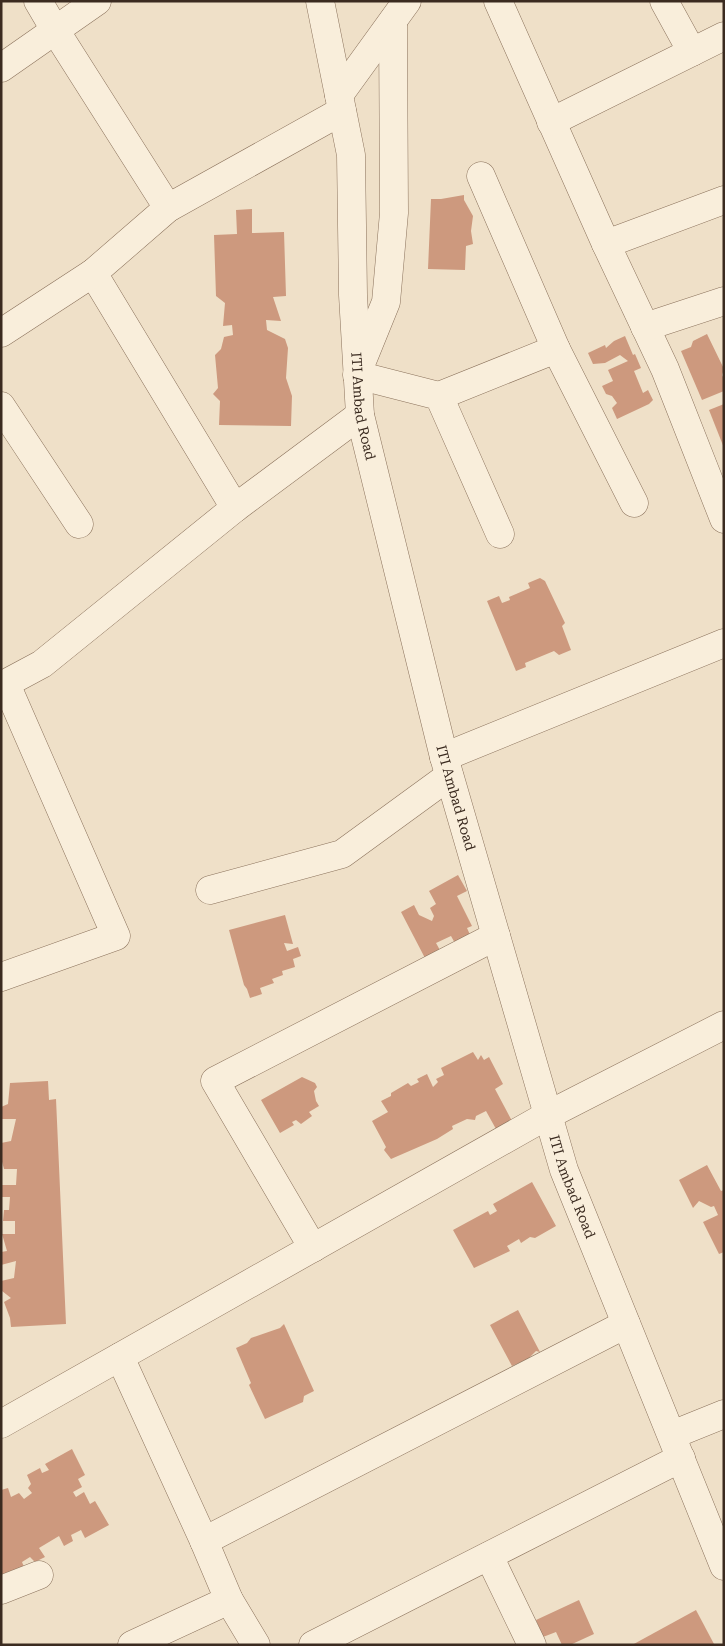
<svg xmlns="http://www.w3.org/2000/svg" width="725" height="1646" viewBox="0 0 725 1646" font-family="'Roboto Serif',serif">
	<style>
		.building { fill: #cd997e }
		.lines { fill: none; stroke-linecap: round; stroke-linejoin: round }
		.minor-casing { stroke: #8b725c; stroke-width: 29 }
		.minor { stroke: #f9eedb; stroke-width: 28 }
		.labels { text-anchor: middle; stroke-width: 4.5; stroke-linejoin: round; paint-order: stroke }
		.street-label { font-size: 14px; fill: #3b2b20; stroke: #f6ebd7 }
	</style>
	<rect width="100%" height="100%" fill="#efe0c8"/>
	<!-- building -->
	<g class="building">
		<path d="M464,195V200L473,216L471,231L473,244L466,246L465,270L428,269L431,199H441Z"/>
		<path d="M252,209V233L284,232L286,296L273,297L281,321L266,320L267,330L285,339L288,348L286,378L292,396L291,426L219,425L220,401L213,394L218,388L215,355L221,349L224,337L233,335L232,325L223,326L225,303L216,296L214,235L237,234L236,210Z"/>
		<path d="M707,334L724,369L722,375L724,379V391L702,400L681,351L691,347L693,341Z"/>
		<path d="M625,336L633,355L635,354L641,368L634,371L643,393L648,390L653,400L649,404L617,419L612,408L617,403L612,396L606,394L602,386L613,381L608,370L628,361L620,355L605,363L593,364L588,353L605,345L606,348L614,341Z"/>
		<path d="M724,404V448L709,410Z"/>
		<path d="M540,578L545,581L565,623L562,626L571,650L559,655L554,651L525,663L526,667L516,671L487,601L499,596L502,603L510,600L509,597L530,588L528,583Z"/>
		<path d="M458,875L467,891L457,896L472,926L467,928L471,937L456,945L451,936L436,943L441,952L426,960L401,912L414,905L419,915L432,921L434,916L430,908L436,904L429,891Z"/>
		<path d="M285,915L293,944L284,943L287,951L298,947L301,956L293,959L295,967L282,971L283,975L272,979L274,983L260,988L262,994L250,998L247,989L244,985L229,930Z"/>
		<path d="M473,1052L478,1060L481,1055L484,1060L489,1057L503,1084L495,1089L512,1121L496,1129L486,1111L476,1116L475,1120L467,1119L452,1126L453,1129L437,1139L391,1159L384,1150L386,1147L372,1121L388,1112L381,1101L391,1096V1093L408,1083L411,1086L419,1082L417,1079L427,1074L433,1087L438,1082L436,1079L444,1075L441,1068Z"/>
		<path d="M302,1077L315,1083L317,1087L314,1091L316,1101L319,1106L309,1112L312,1116L301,1124L296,1120L292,1122L294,1125L280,1133L261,1100Z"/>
		<path d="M48,1081L49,1100L56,1099L66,1324L11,1327L10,1318L4,1302L11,1298L2,1291L1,1281L14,1278L16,1261L1,1265V1252L7,1251L2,1234H15V1221H3L4,1210H9L10,1197H2V1185H16L17,1169H4L1,1158V1143L11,1141L16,1119H2L1,1107L8,1104L10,1083Z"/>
		<path d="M707,1165L721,1191L724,1190V1252L719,1254L703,1222L718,1215L714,1206L711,1207L699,1201L693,1208L679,1180Z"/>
		<path d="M532,1182L556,1226L535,1238L530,1237L521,1243L519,1239L507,1246L510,1251L474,1268L453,1230L488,1211L490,1215L497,1211L493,1204Z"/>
		<path d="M518,1310L540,1352L536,1351L528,1359L512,1366L490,1325Z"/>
		<path d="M284,1324L314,1391L304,1396L303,1402L265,1419L249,1385L251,1383L236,1348L247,1343L251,1338L280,1328Z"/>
		<path d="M72,1449L85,1475L78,1479L82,1487L73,1492L76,1497L84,1492L90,1504L95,1501L109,1525L85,1538L81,1530L71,1535L73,1541L64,1546L59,1536L39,1548L45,1557L35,1562L30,1557L22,1562L24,1567L5,1578L1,1572V1490L8,1488L11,1497L19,1493L24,1499L32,1493L28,1488L31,1484L27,1475L40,1468L42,1473L49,1470L45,1464Z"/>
		<path d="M579,1600L594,1634L570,1645H562L556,1632L543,1637L536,1620Z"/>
		<path d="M696,1610L714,1644L632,1645Z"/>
	</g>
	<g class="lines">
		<defs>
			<g id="minor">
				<path d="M38,1L55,30L168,208"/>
				<path id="s1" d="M320,1L351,155L353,295L360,415L444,757L564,1170L724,1566"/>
				<path d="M498,1L606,244L665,369L724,519"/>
				<path d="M664,1L692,52"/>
				<path d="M1,68L97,1"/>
				<path d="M339,95L407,1"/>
				<path d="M551,122L724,36"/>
				<path d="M481,176L556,349L634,503"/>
				<path d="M606,244L724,200"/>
				<path d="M93,273L235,508"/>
				<path d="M645,327L724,301"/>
				<path d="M1,333L93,273L168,208L342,111"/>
				<path d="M360,366L386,302L394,213L393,21"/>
				<path d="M357,375L439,396L500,534"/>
				<path d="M439,396L556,349"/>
				<path d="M1,406L79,524"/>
				<path d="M1,686L42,664L235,508L360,415"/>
				<path d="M444,757L724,643"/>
				<path d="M210,890L342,854L449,776"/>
				<path d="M1,977L116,936L6,684"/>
				<path d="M313,1248L215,1081L496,936"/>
				<path d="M120,1357L204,1541L229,1600L256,1645"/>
				<path d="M1,1424L548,1115L724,1025"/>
				<path d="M672,1435L724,1414"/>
				<path d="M204,1541L626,1324"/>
				<path d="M489,1556L532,1645"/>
				<path d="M1,1590L39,1575"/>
				<path d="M132,1645L229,1600"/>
				<path d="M313,1645L681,1458"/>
			</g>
		</defs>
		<!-- minor casing -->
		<use href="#minor" class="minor-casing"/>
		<!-- minor -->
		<use href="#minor" class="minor"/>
	</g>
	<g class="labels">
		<!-- street labels -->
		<g class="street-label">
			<text dy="5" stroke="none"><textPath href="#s1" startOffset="409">ITI Ambad Road</textPath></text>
			<text dy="5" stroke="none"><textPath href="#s1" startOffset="812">ITI Ambad Road</textPath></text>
			<text dy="5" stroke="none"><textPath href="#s1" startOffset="1218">ITI Ambad Road</textPath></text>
		</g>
	</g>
	<!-- border -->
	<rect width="725" height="1646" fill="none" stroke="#3b2b20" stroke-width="5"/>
</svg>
